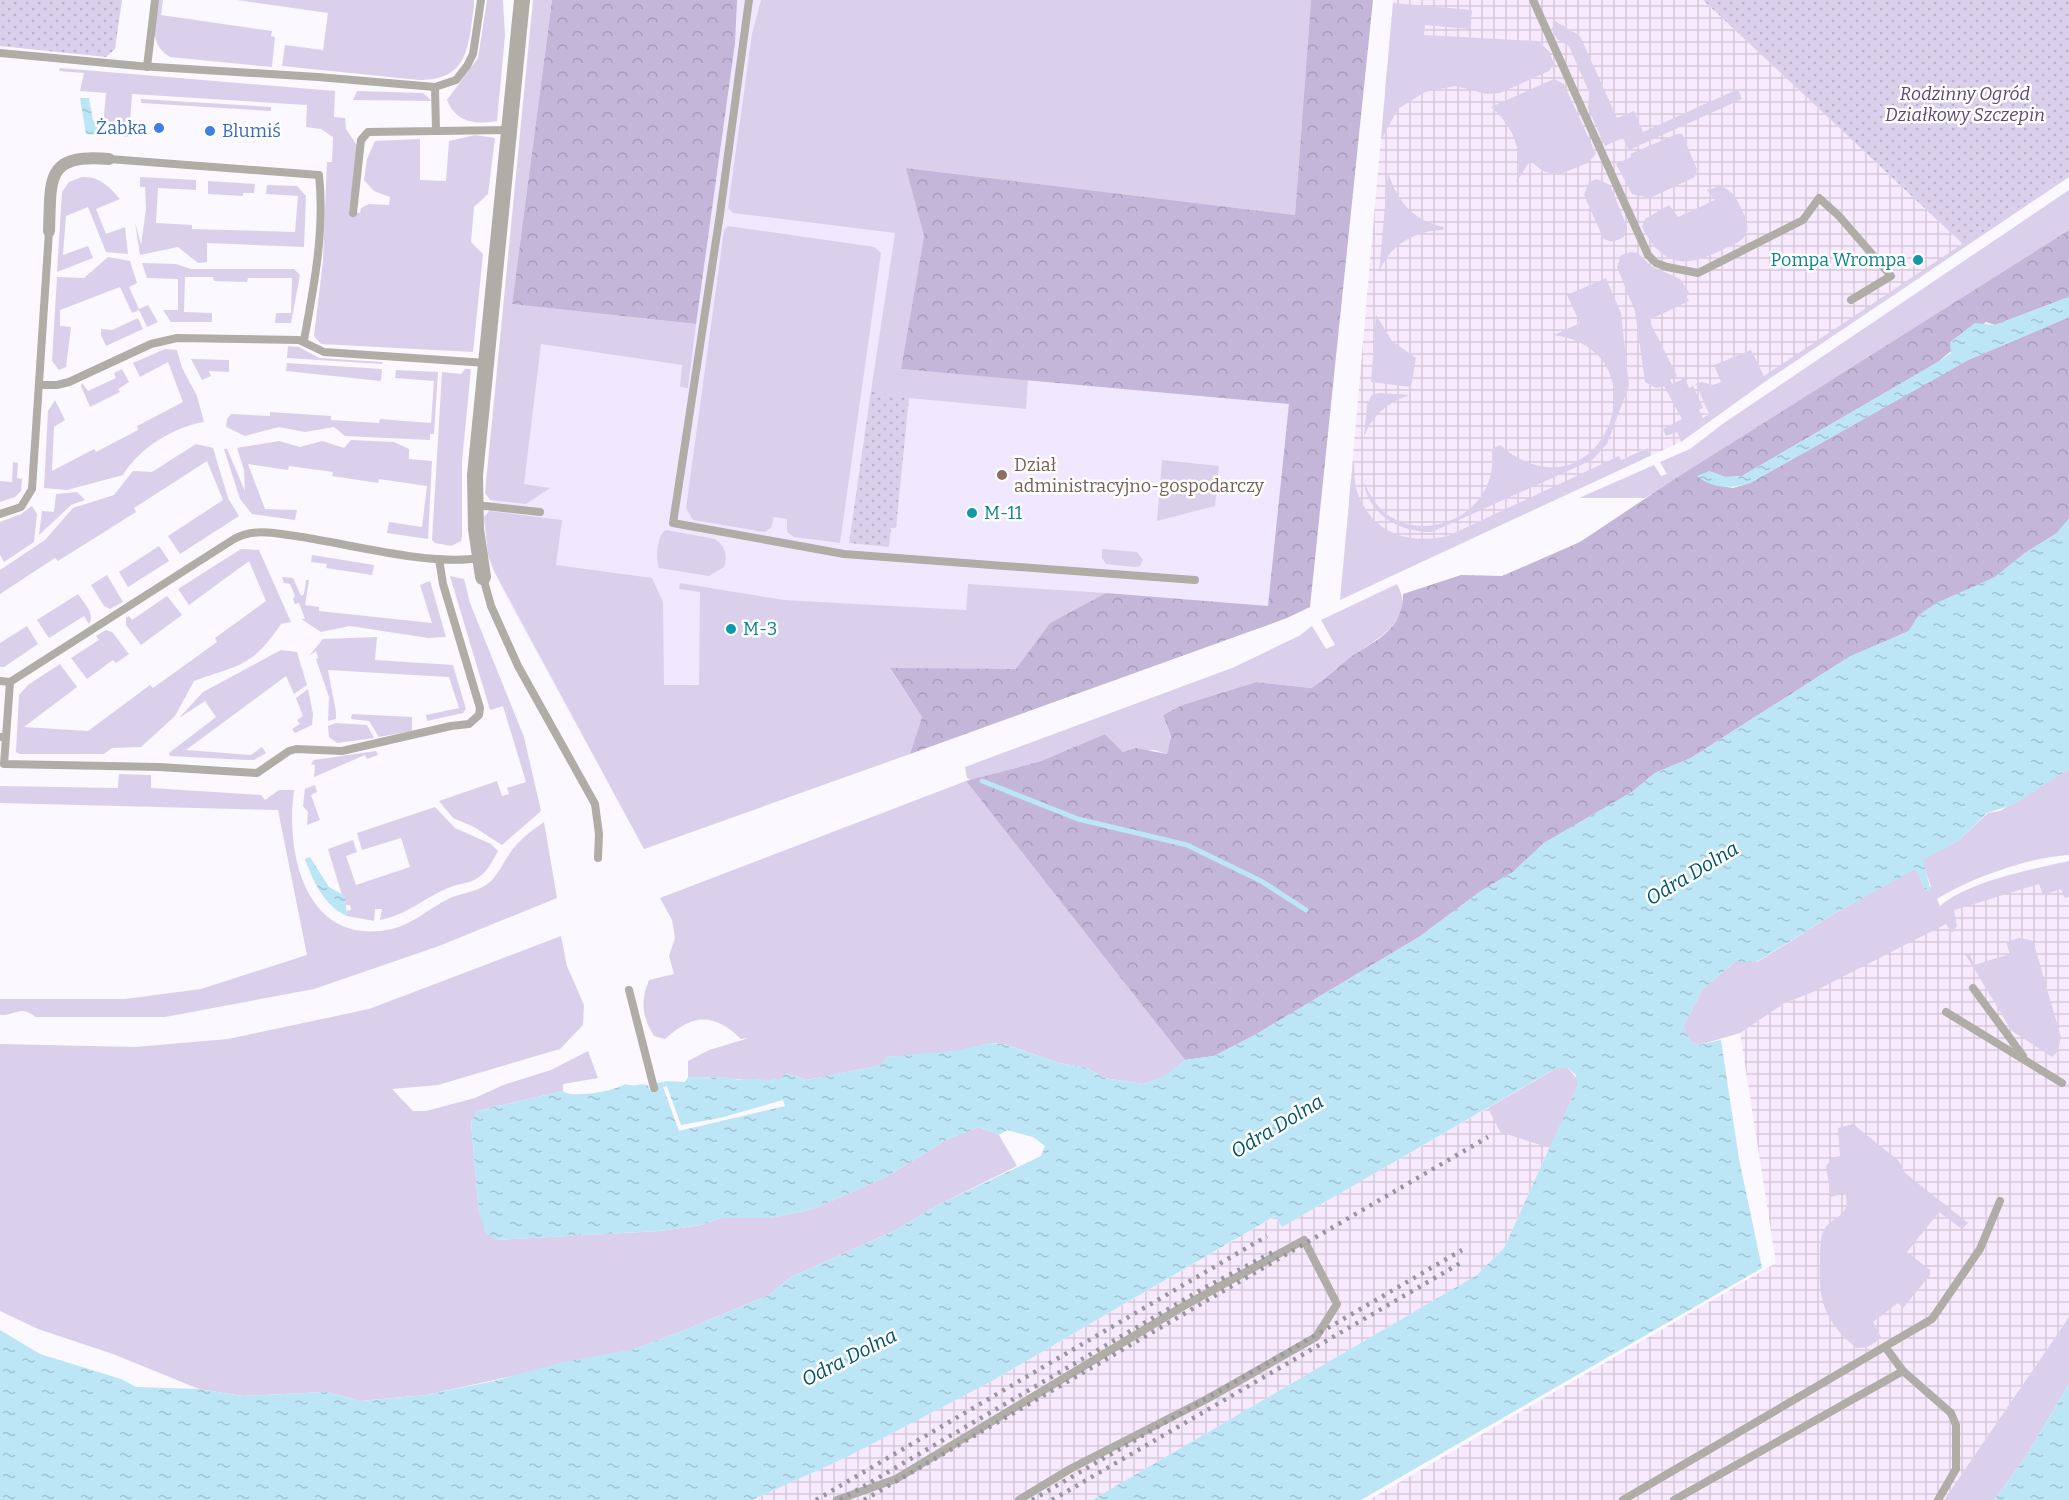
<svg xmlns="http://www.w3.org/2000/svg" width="2069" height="1500" viewBox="0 0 2069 1500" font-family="Bitter,serif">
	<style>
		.industrial { fill: url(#industrial-grid) }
		.built { fill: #f0e8ff }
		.green { fill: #dad0eb }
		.forest { fill: url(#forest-crowns) }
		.garden { fill: url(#garden-dots) }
		.water { fill: url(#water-ripples) }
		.pier { fill: #fbf8ff }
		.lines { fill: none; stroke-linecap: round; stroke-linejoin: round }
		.stream { stroke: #bce5f6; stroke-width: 5 }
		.service { stroke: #afada6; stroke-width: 8 }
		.pedestrian { stroke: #afada6; stroke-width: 12 }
		.minor { stroke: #afada6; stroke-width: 16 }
		.rail { stroke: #98969c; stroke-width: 4.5; stroke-dasharray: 3 6; stroke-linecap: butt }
		.shop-dot { fill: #3f7fe0; stroke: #fff; stroke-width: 2 }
		.culture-dot { fill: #0f9aa8; stroke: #fff; stroke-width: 2 }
		.education-dot { fill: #8d6e63; stroke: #fff; stroke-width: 2 }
		.labels { text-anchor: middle; stroke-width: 5; stroke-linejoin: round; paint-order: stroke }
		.park-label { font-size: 18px; font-style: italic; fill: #5b4776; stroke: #fff }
		.shop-label { font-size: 18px; fill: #366cbe; stroke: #fff; text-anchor: end }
		.culture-label { font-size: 18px; fill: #0d838f; stroke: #fff; text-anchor: start }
		.education-label { font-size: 18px; fill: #785e54; stroke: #fff; text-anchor: start }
		.water-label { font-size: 20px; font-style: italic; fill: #00536b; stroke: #fff }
	</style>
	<defs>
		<pattern id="industrial-grid" width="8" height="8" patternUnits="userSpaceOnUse" patternTransform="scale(1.5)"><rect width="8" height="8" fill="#f8eafe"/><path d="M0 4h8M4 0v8" fill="none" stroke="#d4c9da"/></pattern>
		<pattern id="forest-crowns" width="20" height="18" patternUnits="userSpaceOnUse" patternTransform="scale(1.5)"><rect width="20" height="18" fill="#c3b6d8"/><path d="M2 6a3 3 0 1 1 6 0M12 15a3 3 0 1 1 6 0" fill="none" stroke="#a79cb9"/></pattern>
		<pattern id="garden-dots" width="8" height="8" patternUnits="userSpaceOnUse" patternTransform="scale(1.5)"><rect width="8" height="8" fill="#dad0eb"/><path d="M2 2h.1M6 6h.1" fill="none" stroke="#bbb2ca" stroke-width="1.8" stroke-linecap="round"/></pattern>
		<pattern id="water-ripples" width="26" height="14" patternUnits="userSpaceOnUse" patternTransform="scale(1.5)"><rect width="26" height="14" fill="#bce5f6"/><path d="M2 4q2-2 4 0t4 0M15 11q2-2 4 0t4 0" fill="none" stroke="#a1c4d3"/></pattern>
	</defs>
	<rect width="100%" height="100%" fill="#fbf8ff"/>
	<!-- industrial -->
	<g class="industrial">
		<path d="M1393,0H1703L1964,245L1678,434L1681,442L1650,456L1646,448L1341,593Z"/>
		<path d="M2069,870V1317L1944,1500H1369L1776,1263L1740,1033L1785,1003L1813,992L1954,906Z"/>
		<path d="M1557,1068L1577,1087L1504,1248L1477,1275L1092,1500H752L847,1457L992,1381L1276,1216L1282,1227Z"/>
	</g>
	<!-- built -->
	<path class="built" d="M552,0H1351L1287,618L644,849L505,594L493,569L489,541L492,500Z"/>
	<!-- green -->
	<g class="green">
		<path d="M158,0H163L161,15L272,31L271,36L275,37L272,67L170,57C148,44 155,23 158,0Z"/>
		<path d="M237,0H474V6C468,47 469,80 419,80L282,66L285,45L323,50L328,13Z"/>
		<path d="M487,0H503L505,36L497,121C474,125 456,122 447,100L478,58Z"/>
		<path d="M533,0H552L512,304L696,324L688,388L680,387L682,365L541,344L524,484L550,488L526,504L490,500L485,493Z"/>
		<path d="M761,0H1311L1295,215L907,168L924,236L901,369L1028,380L1026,409L909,398L871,391L895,233L733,213L728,208L752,34Z"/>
		<path d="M1393,3L1472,10L1470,29L1425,25L1424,35L1537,41L1549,51L1554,64L1549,71L1500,93L1487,94L1455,86L1425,92L1398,109L1381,140Z"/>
		<path d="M1555,21L1580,36L1617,118L1634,111L1643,132L1738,89L1742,99L1629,150L1623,138L1605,146L1588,108L1589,92L1569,46L1557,39L1552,28Z"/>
		<path d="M60,68L335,91L334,117L345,118L346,129L358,147L349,212L360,213L361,208L369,204L389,205L390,197L374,191L364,180L367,159L375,141L420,139V180L446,181L449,141L475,135L495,138L488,194L474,207L471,242L483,254L473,352L321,344L314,336L323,261L327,162H332L333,137L321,129L306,127L307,105L132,94L129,137L111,135V126H103L106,93L80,91L84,73L59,71Z"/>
		<path d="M1554,79L1564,84L1596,154L1588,163L1557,175L1543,171L1530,161L1516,183C1523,151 1515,128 1491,107Z"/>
		<path d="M357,91L423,93L432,101L353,100Z"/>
		<path d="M141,99L271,107V111L141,103Z"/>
		<path d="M1677,134H1682L1697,169L1695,177L1650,198L1632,194L1616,164L1631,157L1630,154Z"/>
		<path d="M1388,172C1397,201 1413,221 1444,227L1443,230C1416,230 1388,246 1379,273Z"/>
		<path d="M2069,173V177L1766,381L1681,442L1677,432L1666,436L1663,429L1682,419L1664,386L1656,388L1645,382L1635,311L1617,267L1621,255L1631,252L1638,253L1651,266L1680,279L1690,294L1686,296L1689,301L1649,320L1677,376L1670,379L1672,384L1685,378L1689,388L1693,386L1703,408L1699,410L1703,418L1709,414L1696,384L1702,382L1713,385L1721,382L1714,365L1751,350L1764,376Z"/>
		<path d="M82,177C99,176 109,186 120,199L96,209L106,234L125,227L128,254L106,252L88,207L66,216L63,255L88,246L93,258L57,272L62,192L69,182Z"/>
		<path d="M140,177L196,180V190L158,188L156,223L192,225V229L295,232L298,196L266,194L267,185L297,186L306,196L304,247L207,243V262L198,263L178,247L140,255L135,222L141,245L146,209L145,187H140Z"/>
		<path d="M1597,179L1610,185L1627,227L1624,237C1616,241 1611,244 1603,238L1584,195L1589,182Z"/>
		<path d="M208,181L255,184L254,193H243V196L208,194Z"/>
		<path d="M1721,186C1731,190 1736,197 1740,206C1744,214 1749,222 1747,232C1744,241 1734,244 1726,248C1689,267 1664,270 1642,227L1645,219L1669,205L1678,217L1715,200L1707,190Z"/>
		<path d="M2069,190V230L1645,498H1579L1654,465L1661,476L1667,474L1660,462L1690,449L1724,423Z"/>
		<path d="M728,226L875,247L881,253L840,543L794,537L787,532V519L774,517L771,528L764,532L693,520L686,508L724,230Z"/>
		<path d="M108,257L130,261L137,283L129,287L139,309L148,305L158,322L147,327L139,310L132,313L120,287L60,310V326L71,327L66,367L59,370L52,361L57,277L84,278Z"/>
		<path d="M142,263L176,264L191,269H294L300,275L291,323H275L276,313H291L292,278H248L247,282L214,281L213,277H185L184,312L212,313V322H171L163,310H178V279L147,278Z"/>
		<path d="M1606,278L1621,313L1629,386L1607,444L1592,460L1581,465L1432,532C1399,532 1370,516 1363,481C1369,493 1374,503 1384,512C1420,542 1478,521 1490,477C1493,468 1492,458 1492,449L1500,445C1598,529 1671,352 1554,335L1580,323L1567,295Z"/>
		<path d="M1376,315L1392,341L1416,358L1411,387L1371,382Z"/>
		<path d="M138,318L143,329L106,346L101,335V329L112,330Z"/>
		<path d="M288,346L299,347L319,358L382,362V364L287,358Z"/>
		<path d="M165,349L177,350L182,368L197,396L204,422C174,427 139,448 123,475L67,490L44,488L48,411L55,400L65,420L54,427L52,471L94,449L96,452L138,430L137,426L183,402L168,362L140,377L133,363Z"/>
		<path d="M191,359L229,360V372L209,371L211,376L202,380Z"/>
		<path d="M287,363L382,369L381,381L286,371Z"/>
		<path d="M122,369L129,382L118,389L120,392L90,407L81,386L82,383L88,391L116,378L114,373Z"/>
		<path d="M465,369H471L462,461V536L461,541L451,546L435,543L432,540L442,372L461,374Z"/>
		<path d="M396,370L438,372L434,434H430V440L345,436L334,427L305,432L279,427L245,436L226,427L227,419L231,414L270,416V412L331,416V420L379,423L380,419L431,423L434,381L395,378Z"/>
		<path d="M1379,393L1410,395C1388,402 1372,415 1364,437L1367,404L1372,395Z"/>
		<path d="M351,440L394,442L409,449V459L432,461L428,539L387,533L389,522L422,527L427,486L379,479L378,483L332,476L333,472L289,466L288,470L248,464L265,509L297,510L295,520L252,514L240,499L224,449H227L245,491L244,470L237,448L279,441L300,447L322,441L344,448Z"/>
		<path d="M196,444L213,448L228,498L239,516L180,554L168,536L223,500L207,461L134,508L136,512L58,561L55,558L0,594V570L45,540L73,508L114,495L133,471L152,472Z"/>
		<path d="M1647,448L1650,456L1340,600L1353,460C1356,467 1353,482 1357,491C1371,533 1408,545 1448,536L1619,456L1621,460Z"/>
		<path d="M1162,460L1219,466L1215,506L1157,521Z"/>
		<path d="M13,462L18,463L17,478L22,479L21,491L15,497L0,502V481L12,482Z"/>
		<path d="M77,492L85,500L71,505L39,535L42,511L54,512L56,494Z"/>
		<path d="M32,506L37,514L34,542L4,562L0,555V522L21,514Z"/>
		<path d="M489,511L562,520L556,565L652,578L663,602L664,685H699L700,592L679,589L680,583L784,600L966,610L968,584L1106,593L1050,623L1017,669H890L922,717L910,754L644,849L493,569L488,555L484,517Z"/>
		<path d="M666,530L715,539C725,546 728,555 724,567L709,576L659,568C655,559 657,535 666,530Z"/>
		<path d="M159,546L169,561L128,587L119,572Z"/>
		<path d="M241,549L259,550L291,622L281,624C251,668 240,664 194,681L175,716L141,747L112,748L104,754H20L16,752L19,695L28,685L60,664L77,687L24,727L88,731L150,685L153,688L217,642L215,638L266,601L249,561L189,605L178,589Z"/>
		<path d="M1102,549L1137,552L1143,560L1140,566L1135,567L1106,564L1102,558Z"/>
		<path d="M312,555L374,565L372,575L326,568L327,564L311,562Z"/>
		<path d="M107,575L123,602L110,609L104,606L91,585Z"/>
		<path d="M450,576L464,579L470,603L524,737L541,811L502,845L474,827L453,818L439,801L497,781L502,796L509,794L507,788L526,782L503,706L490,710Z"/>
		<path d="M282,577L293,578L301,596L304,594L306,580H309L305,605L319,607V611L432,623L420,585L430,581L446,637L428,638L350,626L321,632L301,619H305L299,603L295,604L293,599L295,596L290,584L284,583Z"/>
		<path d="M1397,584C1417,620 1376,639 1351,657C1337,667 1325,679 1311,688L1256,682L1182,705L1163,715L1171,736L1167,754L1154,750L1123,752L1105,734L1041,761L971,780L967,778L965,767L1232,668L1299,636L1312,626L1326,649L1335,645L1321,620Z"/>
		<path d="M78,594C83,602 96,614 89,624L84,616L49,638L37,620Z"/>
		<path d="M167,596L182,615L141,645L126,625V618L129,616L132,620Z"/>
		<path d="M27,626L38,644L4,667H0V643Z"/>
		<path d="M106,630L112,632L129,654L116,663L113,660L87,679L71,658L99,640L96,636Z"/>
		<path d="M377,637L375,660L453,665L466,709L463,713L427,721L426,715L459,708L449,677L328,670L336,712V719L328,721L329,697L316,659L318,658L316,651L309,656L323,639Z"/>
		<path d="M281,650L297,652L307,685L294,694L286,676L186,750L251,755L262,747L266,753L254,760H247L170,756L169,753L216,717L205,701L179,718L203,692Z"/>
		<path d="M308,689L313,714L312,725L295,733L292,729L300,724L297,720L303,716L296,698Z"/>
		<path d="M352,714L412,717V731L379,737L369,721L351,719Z"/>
		<path d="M336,723L367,725L374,738L337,743L329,737L328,726Z"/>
		<path d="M376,751L378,755L367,759L365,755L314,777L315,765L311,764L314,760Z"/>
		<path d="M2069,769V855C2029,857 1971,878 1937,899L1940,906C1967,882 2033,869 2069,861V897L2065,898L2061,889L2043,895L2039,884L1954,910L1957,926L1952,933L1946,924L1813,992L1785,1003L1740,1033L1699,1045L1691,1042L1683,1027L1702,990L1735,962H1757L1837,912L1916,868L1925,890L1931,887L1922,860L1959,840L1988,813L2000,811Z"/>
		<path d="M119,774L151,775V788L261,795L265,800L279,790H294C285,854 306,948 392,929C413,924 428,909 448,899C460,893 474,893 486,885C498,877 502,864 510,853C519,840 531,831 544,822L557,898L439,946L314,989L165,1017H36C19,1004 16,1016 0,1015V999H125L201,989L307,955L278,810L0,803V786L118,788Z"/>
		<path d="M966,781L1185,1060L1164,1077L1143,1084L1104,1078L1087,1068L1059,1063L1004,1044L991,1043L959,1051L887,1057L882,1065L807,1080L787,1073C785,1075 783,1078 780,1080C776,1082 735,1080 731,1078L688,1077V1061L709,1050L749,1038L741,1039C713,1012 693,1014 665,1039L654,1036C642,1016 640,1002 649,980L674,974L669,956L675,938L672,920L660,898Z"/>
		<path d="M315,785L317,792L311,795L320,820L307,825L308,812L303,806L305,789Z"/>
		<path d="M435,807L455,828L491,844L498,851C493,860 488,871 479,877C470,884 458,883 448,888C424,898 407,915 380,920L382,909H375L374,921L347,916L346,911L351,910L350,905H345L328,849L353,840L357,852L346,856L356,885L410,867L401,838L362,850L357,833Z"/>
		<path d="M561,936L567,966L584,1005L583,1025L560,1049L438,1085L392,1089L413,1111H426L475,1098L503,1085L551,1070L588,1051L598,1078L563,1084V1091L477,1111L471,1122L479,1213L496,1240L660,1231L701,1225L721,1218H770L813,1209L886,1177L948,1139L979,1127L999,1135L1017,1166L938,1205L896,1230L791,1277L769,1295L685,1330L635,1349L426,1395L360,1401L327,1392L242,1396L199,1389L113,1354L38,1329L0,1311V1044L135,1047L228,1039L369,1009Z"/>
		<path d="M2019,938L2031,940L2034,944L2061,1037L2058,1051L2052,1057L2012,1031L1965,954L1969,953L1974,965L2010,954L2006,942Z"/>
		<path d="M1557,1068H1568L1578,1080L1577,1087L1550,1148L1500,1132L1488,1108Z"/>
		<path d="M1853,1124L1899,1161L1905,1173L1968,1223L1962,1229L1939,1212L1907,1252L1930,1270V1275L1903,1308L1898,1303L1873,1322L1881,1337C1873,1345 1868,1348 1856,1348C1823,1319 1818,1300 1820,1258C1820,1249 1820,1237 1824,1230C1832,1215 1852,1218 1845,1193L1831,1197L1826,1166L1832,1158L1840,1156L1838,1128Z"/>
		<path d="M2069,1317V1384L2025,1458L1994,1500H1944Z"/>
	</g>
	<!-- forest -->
	<g class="forest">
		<path d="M552,0H737L735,43L696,324L512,304Z"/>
		<path d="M1311,0H1373L1310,607L1287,618L910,754L922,717L890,668L1016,669L1050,623L1106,593L1268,606L1289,404L901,369L924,236L906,168L1295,215Z"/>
		<path d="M2069,230V297L1995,325L1986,322L1938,362L1742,476L1725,477L1709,471L1720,486L1733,488L1750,483L1968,360L2069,317V519L2057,533L2025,553L1995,577L1919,615L1909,631L1849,657L1691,758L1655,773L1632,792L1544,843L1513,872L1481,891L1419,937L1255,1035L1214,1056L1185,1060L966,781L1041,761L1105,734L1123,752L1136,748L1167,754L1171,736L1163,715L1182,705L1256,682L1311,688C1326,679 1338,666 1352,656C1378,639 1403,629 1403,594L1461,575L1502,576L1580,542L1673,480Z"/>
	</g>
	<!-- garden -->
	<g class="garden">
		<path d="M0,0H122L115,49L106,57L0,46Z"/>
		<path d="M1703,0H2069V173L1964,245Z"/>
		<path d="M871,391L909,398L896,528H891L889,547L849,543Z"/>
	</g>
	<!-- water -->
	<g class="water">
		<path d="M80,98H89L93,120L101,135L86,134Z"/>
		<path d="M2069,297V317L1968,360L1750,483C1731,489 1713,489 1697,476L1709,471L1725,477L1742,476L1938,362L1951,353L1950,342L1975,323L1995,325Z"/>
		<path d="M2069,519V769L2013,805L1987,813L1959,840L1923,860L1931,892L1925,890L1916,869L1837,912L1756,962H1735L1702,990L1683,1027L1691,1042L1699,1045L1721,1040L1739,1159L1762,1268L1361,1500H1092L1477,1275L1504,1248L1577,1087L1576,1075L1568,1068H1557L1546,1074L1282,1227L1275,1216L992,1381L847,1457L752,1500H0V1330L40,1354L121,1379L136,1387L199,1389L242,1396L327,1392L360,1401L426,1395L494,1381L559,1363L635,1349L685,1330L769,1295L791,1277L896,1230L938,1205L1041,1156L1045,1146L1033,1137L1007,1130L999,1135L979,1127L948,1139L886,1177L813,1209L770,1218H721L701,1225L660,1231L496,1240L486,1234L479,1213L471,1122L477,1111L563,1091C570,1099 616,1091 625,1084C633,1087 639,1083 648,1085L650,1091L657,1088V1083L667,1081L685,1082L688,1077L731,1078C743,1083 756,1075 768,1081L773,1078L779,1080L787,1073L807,1080L881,1065L887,1057L959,1050L991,1043L1003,1044L1059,1063L1087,1068L1104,1078L1143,1084L1163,1077L1185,1060L1214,1056L1255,1035L1419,937L1481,891L1513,872L1544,843L1632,792L1655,773L1691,758L1849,657L1909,631L1919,615L1936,603L1995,577L2025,553L2057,533Z"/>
		<path d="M310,857L329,887L345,896L347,916C324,906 313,881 305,859Z"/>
		<path d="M2069,1384V1500H1994L2025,1458Z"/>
	</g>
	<!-- pier -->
	<path class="pier" d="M665,1081L681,1125L720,1118L783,1100L785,1106L679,1131L663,1087L667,1086Z"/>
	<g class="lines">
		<!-- stream -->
		<path class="stream" d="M982,781L1078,819L1187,845L1261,881L1306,910"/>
		<!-- service -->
		<g class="service">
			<path d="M749,0L720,214L673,523L844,554L1195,580"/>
			<path d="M1533,0L1648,255L1656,263L1667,267L1698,273L1803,220L1819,198L1839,216L1891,276L1851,300"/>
			<path d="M0,53L139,66L318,77L435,87L456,80L467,66L473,54L481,0"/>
			<path d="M147,67L155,0"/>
			<path d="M436,131L510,130"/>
			<path d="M109,159L319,175C325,229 314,287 304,340"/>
			<path d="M353,213L361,140L368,132L436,131L435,87"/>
			<path d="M39,385H57L69,382L151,344L177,338L299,340L324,352L487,363"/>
			<path d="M476,505L540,512"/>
			<path d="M0,514L21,507L32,489L49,231"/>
			<path d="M483,577L491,606L518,666L595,804L599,834L598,858"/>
			<path d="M0,681L10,682L234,539C256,527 279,534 302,537C353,545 432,566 480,558"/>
			<path d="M1,737H6L10,682"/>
			<path d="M6,737L4,764L159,767L257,773L289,751L296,749L342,751L451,726L469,724L479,715L480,708L443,584L439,559"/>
			<path d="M1973,988L2023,1056"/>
			<path d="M629,990L654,1088"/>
			<path d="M1946,1012L2062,1083"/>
			<path d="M1886,1348L1903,1371"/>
			<path d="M837,1500L896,1479L1182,1307L1304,1240L1337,1304L1316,1337L1207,1399L1070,1469L1019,1500"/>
			<path d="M1623,1500L1932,1319L1980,1249L2000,1201"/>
			<path d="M1674,1500L1903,1371L1951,1413L1956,1425V1469L1938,1500"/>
		</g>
		<!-- pedestrian -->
		<path class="pedestrian" d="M49,231C51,179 45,153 109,159"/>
		<!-- minor -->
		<path class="minor" d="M483,577L476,529L475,475L522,0"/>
		<!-- rail -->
		<g class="rail">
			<path d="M816,1500L1267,1236"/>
			<path d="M840,1500L1206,1287L1275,1251"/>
			<path d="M864,1500L1488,1137"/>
			<path d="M1032,1500L1462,1250"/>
			<path d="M1052,1500L1464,1261"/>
		</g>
	</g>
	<!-- markers -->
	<g class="shop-dot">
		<circle cx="159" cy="128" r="6"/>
		<circle cx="210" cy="131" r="6"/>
	</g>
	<g class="culture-dot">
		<circle cx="1918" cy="260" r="6"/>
		<circle cx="972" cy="513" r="6"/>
		<circle cx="731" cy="629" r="6"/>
	</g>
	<circle class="education-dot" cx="1002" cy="475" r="6"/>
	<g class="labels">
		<!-- park labels -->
		<g class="park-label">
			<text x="1965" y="100">Rodzinny Ogród<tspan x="1965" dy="21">Działkowy Szczepin</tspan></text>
		</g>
		<!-- shop labels -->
		<g class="shop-label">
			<text x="147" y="134">Żabka</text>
			<text x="222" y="137" text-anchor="start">Blumiś</text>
		</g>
		<!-- culture labels -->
		<g class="culture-label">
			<text x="1906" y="266" text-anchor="end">Pompa Wrompa</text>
			<text x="984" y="519">M-11</text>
			<text x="743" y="635">M-3</text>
		</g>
		<!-- education labels -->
		<g class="education-label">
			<text x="1014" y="471">Dział<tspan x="1014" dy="21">administracyjno-gospodarczy</tspan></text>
		</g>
		<!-- water labels -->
		<g class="water-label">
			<text transform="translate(1692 873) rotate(-31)" y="7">Odra Dolna</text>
			<text transform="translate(1277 1126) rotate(-31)" y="7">Odra Dolna</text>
			<text transform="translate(849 1357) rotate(-27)" y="7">Odra Dolna</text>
		</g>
	</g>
</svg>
